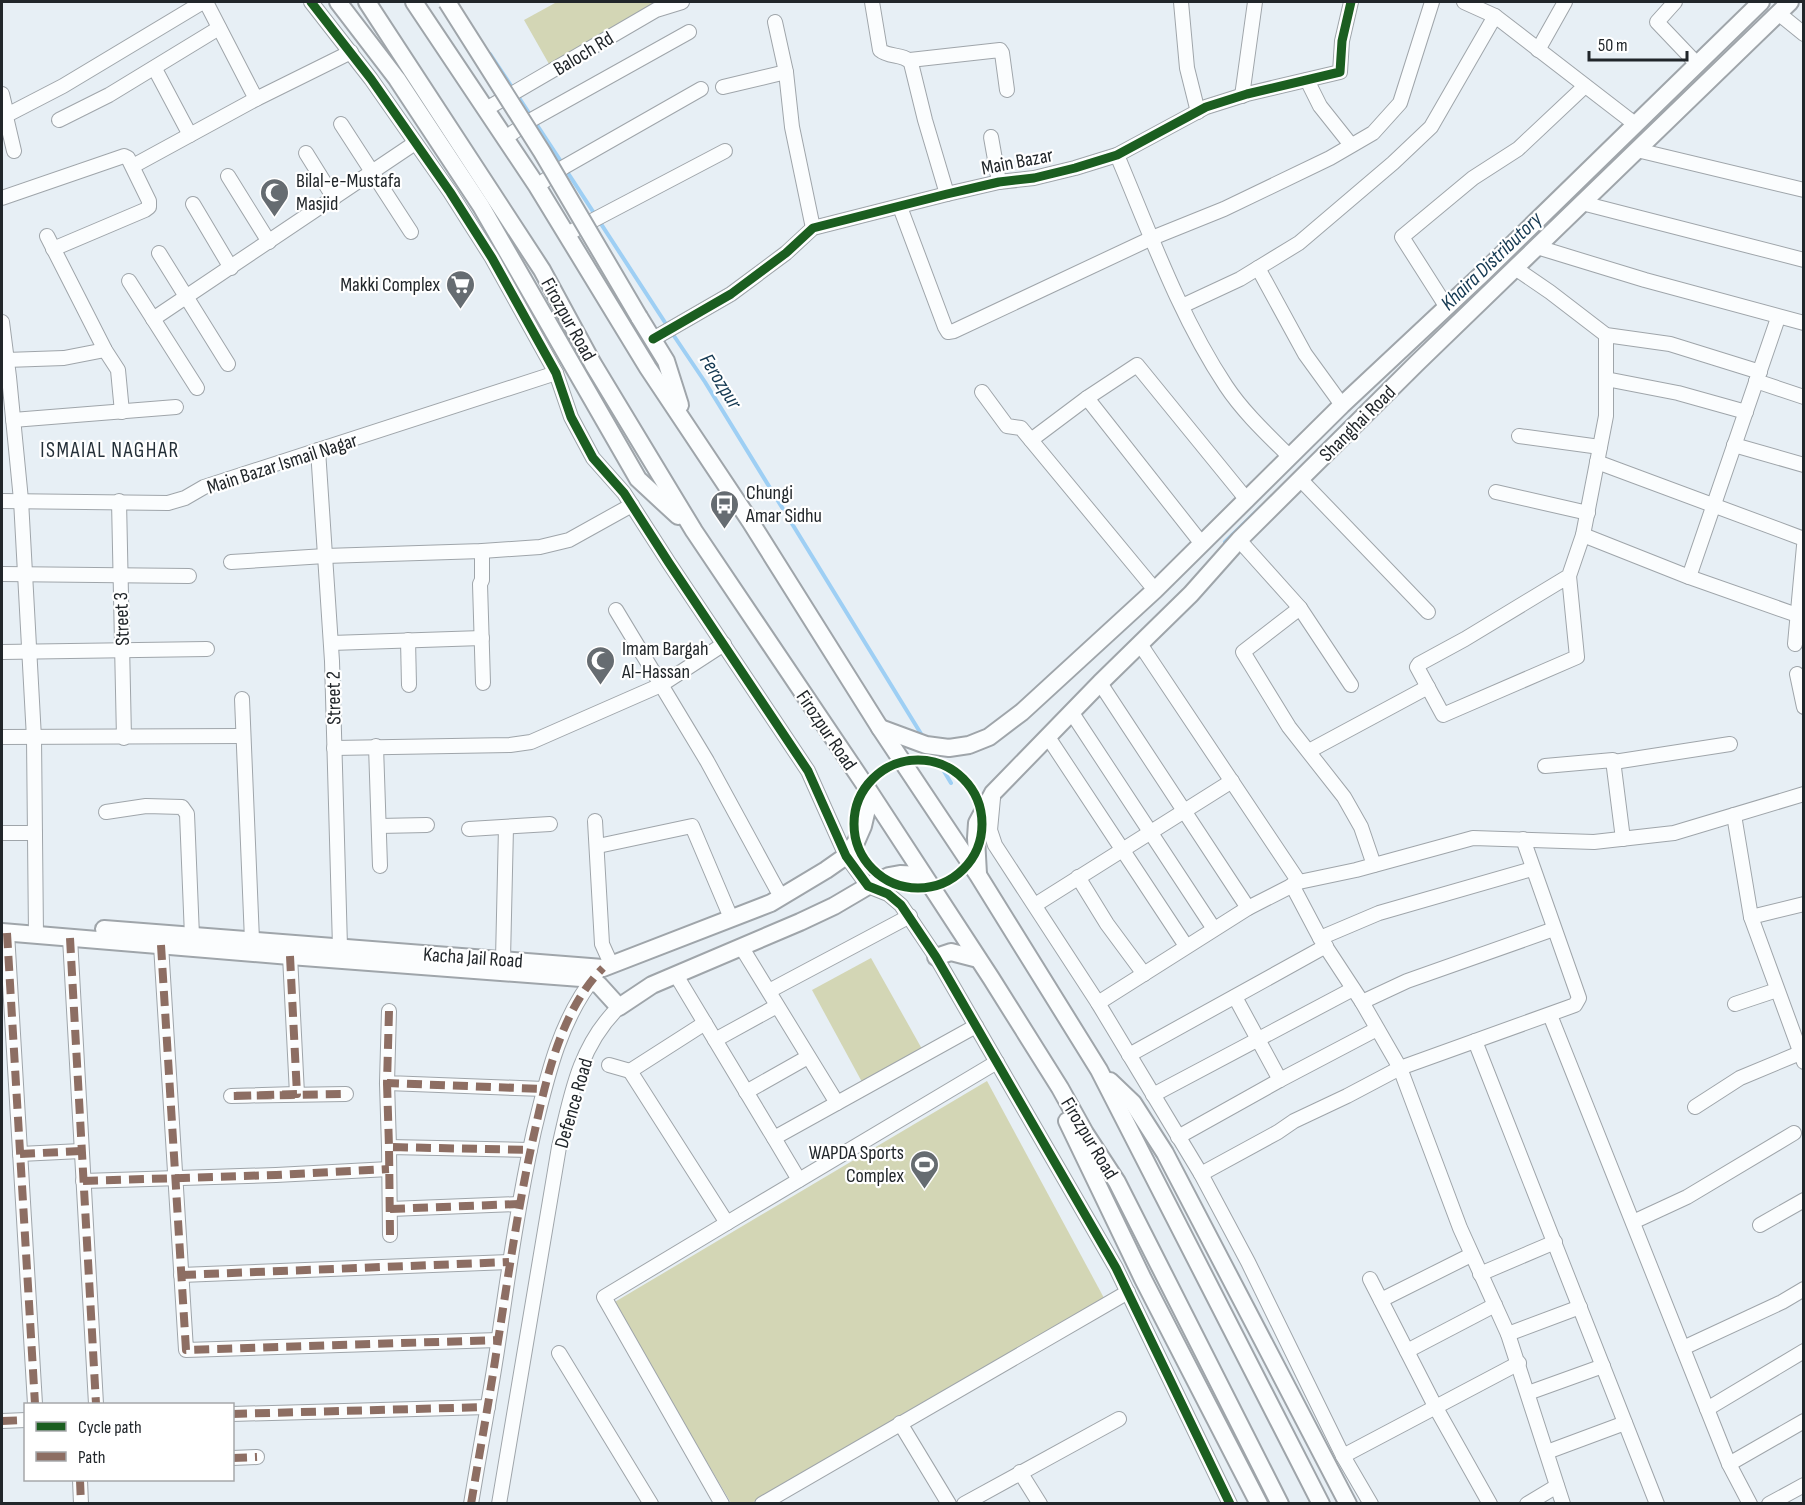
<svg xmlns="http://www.w3.org/2000/svg" width="1805" height="1505" viewBox="0 0 1805 1505" font-family="'Sofia Sans Condensed',sans-serif">
	<style>
		.green { fill: #d3d6b5 }
		.lines { fill: none; stroke-linecap: round; stroke-linejoin: round }
		.stream { stroke: #9ecff4; stroke-width: 4 }
		.minor-casing { stroke: #9fa5aa; stroke-width: 16 }
		.major-casing { stroke: #9fa5aa; stroke-width: 20 }
		.minor { stroke: #fbfdfe; stroke-width: 14 }
		.major { stroke: #fbfdfe; stroke-width: 16 }
		.major-bridge-casing { stroke: #9fa5aa; stroke-width: 20; stroke-linecap: butt }
		.major-bridge { stroke: #fbfdfe; stroke-width: 16 }
		.quiet { stroke: #8d6e63; stroke-width: 8; stroke-dasharray: 15 8; stroke-linecap: butt }
		.cycleway-casing { stroke: #fff; stroke-width: 13 }
		.cycleway { stroke: #1b5e20; stroke-width: 9 }
		.labels { text-anchor: middle; stroke-width: 4.5; stroke-linejoin: round; paint-order: stroke }
		.street-label { font-size: 20px; fill: #21262a; stroke: #fff }
		.poi-label { font-size: 20px; fill: #21262a; stroke: #fff; text-anchor: start }
		.water-label { font-size: 21px; font-style: italic; fill: #123750; stroke: #fff }
		.neighbourhood-label { font-size: 21px; letter-spacing: 1.5px; fill: #242f38; stroke: #fff }
	</style>
	<rect width="100%" height="100%" fill="#e7eff5"/>
	<!-- green -->
	<g class="green">
		<path d="M554,2H665L658,3L549,64L524,20L555,3Z"/>
		<path d="M871,958L922,1049L862,1082L812,990Z"/>
		<path d="M987,1081L1104,1298L750,1504L731,1503L613,1303Z"/>
	</g>
	<g class="lines">
		<!-- stream -->
		<g class="stream">
			<path d="M490,54L531,116"/>
			<path d="M535,122L562,163"/>
			<path d="M566,170L668,327"/>
			<path d="M672,333L705,382L923,737"/>
			<path d="M1225,542L1261,507"/>
			<path d="M932,751L951,783"/>
		</g>
		<defs>
			<g id="minor">
				<path d="M311,2L371,79L450,192L492,258L556,373L571,417L593,458L624,493L669,563L808,771L846,856L868,886L888,894L901,905L936,957L1116,1268L1230,1504"/>
				<path d="M872,2L880,50C889,58 904,53 911,63L925,120L947,194"/>
				<path d="M1181,2L1187,68L1198,112"/>
				<path d="M1464,2L1495,16L1635,124"/>
				<path d="M1675,2L1657,22L1697,64"/>
				<path d="M1778,13L1804,34"/>
				<path d="M775,22L786,72L792,127L813,228"/>
				<path d="M1538,50L1565,2"/>
				<path d="M910,60L1000,50L1002,53L1007,90"/>
				<path d="M155,69L190,135"/>
				<path d="M1307,80L1320,106L1351,145"/>
				<path d="M723,87L786,72"/>
				<path d="M2,94L7,115L63,86L203,2L208,6L256,99"/>
				<path d="M1242,96L1255,2"/>
				<path d="M486,109L656,10L682,2"/>
				<path d="M59,120L109,95L219,28"/>
				<path d="M7,121L14,151"/>
				<path d="M341,124L411,232"/>
				<path d="M991,137L999,182"/>
				<path d="M505,138L533,119L689,32"/>
				<path d="M1637,150L1804,190"/>
				<path d="M306,153L334,198"/>
				<path d="M1117,155C1150,233 1179,315 1226,386C1244,413 1268,435 1290,457"/>
				<path d="M133,166L256,99L351,52"/>
				<path d="M228,176L269,242"/>
				<path d="M537,186L564,167L701,89"/>
				<path d="M2,198L124,156L128,158L149,201V207L145,210L53,249"/>
				<path d="M1582,203L1804,260"/>
				<path d="M193,204L231,268"/>
				<path d="M900,207L945,327L948,332L954,331L1152,238L1224,209L1330,158L1373,133L1400,103L1432,2"/>
				<path d="M567,234L725,151"/>
				<path d="M47,236L105,350L118,370L122,412"/>
				<path d="M1537,247L1645,280L1804,323"/>
				<path d="M159,253L228,364"/>
				<path d="M1258,268L1305,354L1342,405"/>
				<path d="M1515,268L1550,292L1606,335L1670,344L1760,372"/>
				<path d="M129,281L197,388"/>
				<path d="M1182,306L1240,279L1299,243L1393,163L1431,127L1495,16"/>
				<path d="M1446,306L1402,237L1473,178L1518,149L1585,86"/>
				<path d="M153,319L415,143"/>
				<path d="M2,322L9,377L21,500L34,738L36,935"/>
				<path d="M653,339L731,294L786,253L813,228L947,194L999,182L1034,178L1075,168L1117,155L1206,107L1247,94L1340,72L1342,41L1351,2"/>
				<path d="M6,360L64,358L105,350"/>
				<path d="M1606,379L1678,393L1746,412"/>
				<path d="M1756,381L1804,397"/>
				<path d="M982,392L1007,426L1021,428L1155,590"/>
				<path d="M1087,398L1202,544"/>
				<path d="M13,420L176,407"/>
				<path d="M1519,436L1600,447"/>
				<path d="M1031,440L1087,398L1137,365L1247,500"/>
				<path d="M1734,445L1804,465"/>
				<path d="M318,450L332,661L340,947"/>
				<path d="M1597,462L1804,539"/>
				<path d="M1300,479L1428,612"/>
				<path d="M1496,492L1588,513"/>
				<path d="M2,501L168,503L185,498L204,487L556,373"/>
				<path d="M119,501L124,738"/>
				<path d="M1583,535L1689,577L1797,615"/>
				<path d="M1239,540L1300,608L1351,685"/>
				<path d="M482,551V580L480,584L483,683"/>
				<path d="M231,562L325,556L482,551L540,547L569,540L632,505"/>
				<path d="M2,574L189,576"/>
				<path d="M1569,576L1465,639L1419,664L1417,667L1443,715L1577,657L1569,576L1583,535L1606,416V335"/>
				<path d="M1689,577L1778,318"/>
				<path d="M1300,608L1243,652L1289,727L1344,797L1361,827L1374,865"/>
				<path d="M616,610L707,761L781,897"/>
				<path d="M408,640L409,685"/>
				<path d="M331,643L482,638"/>
				<path d="M1140,644L1299,882"/>
				<path d="M1795,644L1804,546"/>
				<path d="M2,652L207,649"/>
				<path d="M1797,674L1804,707"/>
				<path d="M1100,683L1248,908"/>
				<path d="M242,699L252,940"/>
				<path d="M1072,713L1214,929"/>
				<path d="M2,737L242,736"/>
				<path d="M1048,737L1186,946"/>
				<path d="M376,746L380,866"/>
				<path d="M334,748L510,745L531,742L661,685L724,644"/>
				<path d="M1309,751L1428,687"/>
				<path d="M1614,762L1730,744"/>
				<path d="M1545,766L1613,760L1623,839"/>
				<path d="M993,798L990,830L995,845L1098,1003L1201,1174L1248,1262L1343,1456L1371,1504"/>
				<path d="M106,812L146,806L182,807L187,814L192,936"/>
				<path d="M1734,815L1751,917L1804,1062"/>
				<path d="M595,821L602,944L611,964"/>
				<path d="M379,826L427,825"/>
				<path d="M469,829L550,824"/>
				<path d="M2,833H35"/>
				<path d="M598,846L692,826L731,918"/>
				<path d="M1078,877L1107,924L1144,974"/>
				<path d="M1292,885L1320,938L1362,1002L1400,1068L1460,1228L1508,1334L1563,1504"/>
				<path d="M1035,905L1232,781"/>
				<path d="M1751,917L1804,904"/>
				<path d="M7,933L35,1404"/>
				<path d="M70,938L96,1404"/>
				<path d="M1320,938L1379,913L1532,869"/>
				<path d="M161,945L186,1350L498,1340"/>
				<path d="M742,948L837,1103"/>
				<path d="M290,956L297,1094L231,1096L346,1094"/>
				<path d="M503,959L506,827"/>
				<path d="M676,975L774,1138L976,1026"/>
				<path d="M769,991L910,916"/>
				<path d="M1235,997L1280,1080"/>
				<path d="M1362,1002L1407,981L1554,929"/>
				<path d="M1098,1003L1248,908L1299,882L1356,870L1473,838L1594,842L1674,833L1804,794"/>
				<path d="M1735,1004L1777,990"/>
				<path d="M389,1011L387,1083L544,1089"/>
				<path d="M1550,1015L1729,1464L1750,1504"/>
				<path d="M705,1023L630,1071L727,1223L604,1297L722,1504"/>
				<path d="M715,1040L777,1006"/>
				<path d="M1475,1041L1657,1504"/>
				<path d="M1129,1055L1326,946"/>
				<path d="M609,1065L630,1071"/>
				<path d="M387,1083L389,1147"/>
				<path d="M746,1092L808,1057"/>
				<path d="M1153,1095L1353,989"/>
				<path d="M1695,1107L1740,1078L1800,1053"/>
				<path d="M1178,1137L1280,1080L1377,1029"/>
				<path d="M774,1138L799,1180"/>
				<path d="M20,1154L81,1151"/>
				<path d="M1201,1174L1278,1132L1294,1121L1347,1096L1400,1068L1575,1005L1579,998L1523,839"/>
				<path d="M83,1181L276,1175L389,1169"/>
				<path d="M390,1209L519,1204"/>
				<path d="M1633,1222L1687,1197L1794,1133"/>
				<path d="M727,1223L997,1062"/>
				<path d="M1760,1225L1804,1200"/>
				<path d="M390,1235L389,1147L530,1150"/>
				<path d="M1480,1274L1555,1242"/>
				<path d="M181,1275L509,1262"/>
				<path d="M1370,1279L1436,1408L1490,1504"/>
				<path d="M1381,1300L1471,1255"/>
				<path d="M1508,1334L1580,1307"/>
				<path d="M1683,1348L1782,1302L1804,1289"/>
				<path d="M1407,1351L1495,1305"/>
				<path d="M559,1353L651,1504"/>
				<path d="M1528,1393L1603,1366"/>
				<path d="M1707,1409L1804,1351"/>
				<path d="M232,1414L488,1407"/>
				<path d="M2,1421L26,1420"/>
				<path d="M900,1423L949,1504"/>
				<path d="M1547,1452L1625,1423"/>
				<path d="M1343,1456L1519,1363"/>
				<path d="M232,1458L257,1457"/>
				<path d="M1729,1464L1804,1421"/>
				<path d="M1020,1472L1040,1504"/>
				<path d="M80,1480L81,1504"/>
				<path d="M471,1504C480,1448 491,1393 499,1337C509,1268 519,1199 534,1131C547,1077 560,1019 596,975"/>
				<path d="M499,1504L559,1147C571,1095 579,1046 619,1007"/>
				<path d="M762,1504L1128,1292"/>
				<path d="M964,1504L1119,1419"/>
				<path d="M1527,1504L1557,1486"/>
				<path d="M1769,1504L1804,1485"/>
			</g>
			<g id="major">
				<path d="M338,2L397,79L481,206L638,479L678,516"/>
				<path d="M367,2L542,270L593,364L694,531L867,788L991,978L1060,1088L1085,1133L1117,1182L1280,1504"/>
				<path d="M414,2L537,186L648,368L750,521L880,728L978,875L1099,1070L1321,1504"/>
				<path d="M639,317L666,361L680,405"/>
				<path d="M880,728L926,745L949,748L969,745L989,737L1022,712L1155,590L1342,405L1481,275L1761,2"/>
				<path d="M978,874L976,838L977,823L993,793L1100,683L1191,594L1239,540L1416,364L1790,2"/>
				<path d="M104,929L603,968L771,903L826,870L846,856L856,842L863,826L867,809V788"/>
				<path d="M2,932L290,956L581,978L599,985L619,1007L652,985L800,922L834,906L868,886L889,876L900,874L923,875"/>
				<path d="M936,957L951,952L978,959"/>
				<path d="M1110,1081L1133,1103L1165,1153L1348,1504"/>
				<path d="M1067,1121L1143,1279L1259,1504"/>
			</g>
		</defs>
		<!-- minor casing -->
		<use href="#minor" class="minor-casing"/>
		<!-- major casing -->
		<use href="#major" class="major-casing"/>
		<!-- minor -->
		<use href="#minor" class="minor"/>
		<!-- major -->
		<use href="#major" class="major"/>
		<defs>
			<path id="major-bridge" d="M447,2L542,152L639,317"/>
		</defs>
		<!-- major-bridge casing -->
		<use href="#major-bridge" class="major-bridge-casing"/>
		<!-- major-bridge -->
		<use href="#major-bridge" class="major-bridge"/>
		<!-- quiet -->
		<g class="quiet">
			<path d="M7,933L35,1404"/>
			<path d="M70,938L96,1404"/>
			<path d="M161,945L186,1350L498,1340"/>
			<path d="M290,956L297,1094L231,1096L346,1094"/>
			<path d="M389,1011L387,1083L544,1089"/>
			<path d="M387,1083L389,1147"/>
			<path d="M20,1154L81,1151"/>
			<path d="M83,1181L276,1175L389,1169"/>
			<path d="M390,1209L519,1204"/>
			<path d="M390,1235L389,1147L530,1150"/>
			<path d="M181,1275L509,1262"/>
			<path d="M232,1414L488,1407"/>
			<path d="M2,1421L26,1420"/>
			<path d="M232,1458L257,1457"/>
			<path d="M80,1480L81,1504"/>
			<path d="M471,1504C480,1450 490,1396 498,1341C509,1271 519,1200 535,1130C547,1075 562,1009 603,968"/>
		</g>
		<defs>
			<g id="cycleway">
				<path d="M311,2L371,79L450,192L492,258L556,373L571,417L593,458L624,493L669,563L808,771L846,856L868,886L888,894L901,905L936,957L1116,1268L1230,1504"/>
				<path d="M653,339L731,294L786,253L813,228L947,194L999,182L1034,178L1075,168L1117,155L1206,107L1247,94L1340,72L1342,41L1351,2"/>
				<circle cx="918" cy="824" r="64"/>
			</g>
		</defs>
		<!-- cycleway casing -->
		<use href="#cycleway" class="cycleway-casing"/>
		<!-- cycleway -->
		<use href="#cycleway" class="cycleway"/>
	</g>
	<!-- icons -->
	<defs>
		<symbol id="mosque-pin" viewBox="-11 -11 22 30"><path d="M0 17L-7.5 6A9.5 9.5 0 1 1 7.5 6Z" fill="#666c71" stroke="#fff"/><path d="M3.5-4.9A6 6 0 1 0 3.5 4.9A5 5 0 1 1 3.5-4.9Z" fill="#fff"/></symbol>
		<symbol id="supermarket-pin" viewBox="-11 -11 22 30"><path d="M0 17L-7.5 6A9.5 9.5 0 1 1 7.5 6Z" fill="#666c71" stroke="#fff"/><path d="M-6-5.5h2.5l.6 2H6L4.5 2H-2.5L-4.4-4H-6ZM-1.5 3.2a1.3 1.3 0 1 0 .1 0ZM3 3.2a1.3 1.3 0 1 0 .1 0Z" fill="#fff"/></symbol>
		<symbol id="bus-pin" viewBox="-11 -11 22 30"><path d="M0 17L-7.5 6A9.5 9.5 0 1 1 7.5 6Z" fill="#666c71" stroke="#fff"/><path d="M-5-6H5V4H4V6H2V4H-2V6H-4V4H-5ZM-3.5-4V0h7V-4ZM-3.5 1.2v1.5H-2V1.2ZM2 1.2v1.5H3.5V1.2Z" fill="#fff"/></symbol>
		<symbol id="stadium-pin" viewBox="-11 -11 22 30"><path d="M0 17L-7.5 6A9.5 9.5 0 1 1 7.5 6Z" fill="#666c71" stroke="#fff"/><path d="M0-5a6.5 5 0 1 0 0 10a6.5 5 0 1 0 0-10ZM-3.5-1.8h7v3.6h-7Z" fill="#fff"/></symbol>
	</defs>
	<g fill-rule="evenodd">
		<use href="#mosque-pin" x="258" y="176" width="33" height="45"/>
		<use href="#supermarket-pin" x="444" y="268" width="33" height="45"/>
		<use href="#bus-pin" x="708" y="488" width="33" height="45"/>
		<use href="#mosque-pin" x="584" y="644" width="33" height="45"/>
		<use href="#stadium-pin" x="908" y="1148" width="33" height="45"/>
	</g>
	<g class="labels">
		<!-- street labels -->
		<g class="street-label">
			<text transform="translate(583 53) rotate(-31)" y="7">Baloch Rd</text>
			<text transform="translate(1017 161) rotate(-11)" y="7">Main Bazar</text>
			<text transform="translate(569 319) rotate(61)" y="7">Firozpur Road</text>
			<text transform="translate(1357 423) rotate(-45)" y="7">Shanghai Road</text>
			<text transform="translate(282 463) rotate(-18)" y="7">Main Bazar Ismail Nagar</text>
			<text transform="translate(121 619) rotate(-92)" y="7">Street 3</text>
			<text transform="translate(333 698) rotate(-91)" y="7">Street 2</text>
			<text transform="translate(827 730) rotate(56)" y="7">Firozpur Road</text>
			<text transform="translate(473 957) rotate(4)" y="7">Kacha Jail Road</text>
			<text transform="translate(573 1103) rotate(-74)" y="7">Defence Road</text>
			<text transform="translate(1090 1138) rotate(59)" y="7">Firozpur Road</text>
		</g>
		<!-- poi labels -->
		<g class="poi-label">
			<text x="296" y="187">Bilal-e-Mustafa<tspan x="296" dy="23">Masjid</tspan></text>
			<text x="440" y="291" text-anchor="end">Makki Complex</text>
			<text x="746" y="499">Chungi<tspan x="746" dy="23">Amar Sidhu</tspan></text>
			<text x="622" y="655">Imam Bargah<tspan x="622" dy="23">Al-Hassan</tspan></text>
			<text x="904" y="1159" text-anchor="end">WAPDA Sports<tspan x="904" dy="23">Complex</tspan></text>
		</g>
		<!-- water labels -->
		<g class="water-label">
			<text transform="translate(1491 261) rotate(-44)" y="7">Khaira Distributory</text>
			<text transform="translate(721 381) rotate(58)" y="7">Ferozpur</text>
		</g>
		<!-- neighbourhood labels -->
		<g class="neighbourhood-label">
			<text x="110" y="457">ISMAIAL NAGHAR</text>
		</g>
	</g>
	<!-- border -->
	<rect width="1805" height="1505" fill="none" stroke="#21262a" stroke-width="6"/>
	<!-- legend -->
	<rect x="24" y="1403" width="210" height="78" fill="#ffffff" stroke="#a6a8aa" stroke-width="1.5"/>
	<rect x="36" y="1422" width="30" height="9" fill="#1b5e20" stroke="#a6a8aa" stroke-width="1.5"/>
	<text x="78" y="1433" font-size="18" fill="#21262a">Cycle path</text>
	<rect x="36" y="1452" width="30" height="9" fill="#8d6e63" stroke="#a6a8aa" stroke-width="1.5"/>
	<text x="78" y="1463" font-size="18" fill="#21262a">Path</text>
	<!-- scale -->
	<path d="M1589 51v9h98v-9" fill="none" stroke="#21262a" stroke-width="3"/>
	<text x="1598" y="51" font-size="18" fill="#21262a" stroke="#ffffff" stroke-width="4.5" paint-order="stroke">50 m</text>
</svg>
